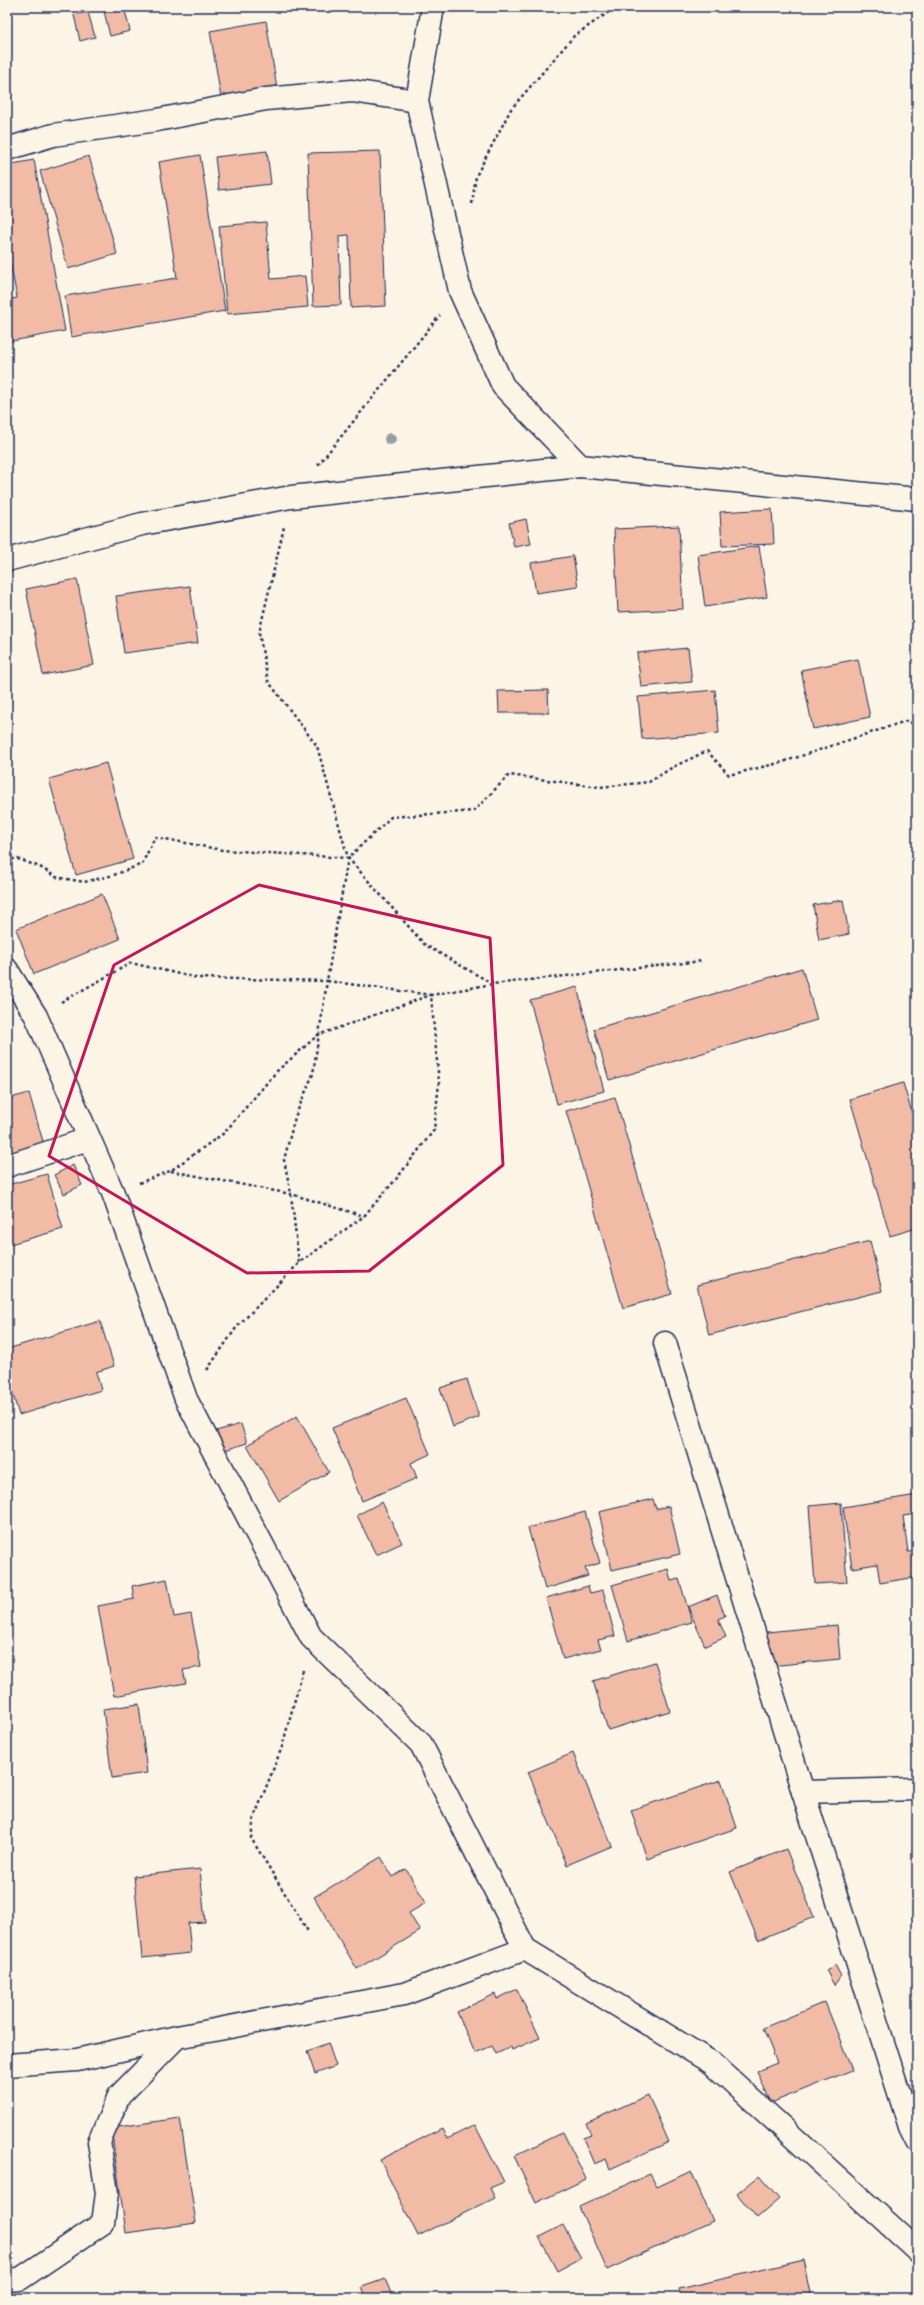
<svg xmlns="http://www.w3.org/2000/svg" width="924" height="2305" viewBox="0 0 924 2305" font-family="Mynerve,sans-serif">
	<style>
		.building { fill: #f1bba6; stroke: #1b2f5e }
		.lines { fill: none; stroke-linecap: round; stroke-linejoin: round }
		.street-casing { stroke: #1b2f5e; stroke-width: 25 }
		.path { stroke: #1b2f5e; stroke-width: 2.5; stroke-dasharray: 3 3; stroke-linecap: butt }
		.street { stroke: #fcf5e5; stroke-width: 22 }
		.tree { fill: #95a0a2 }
		.marked { fill: none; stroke: #c2185b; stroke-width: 3; stroke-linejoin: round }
	</style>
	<rect width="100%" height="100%" fill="#fcf5e5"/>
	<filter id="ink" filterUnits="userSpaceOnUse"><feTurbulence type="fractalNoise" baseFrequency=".025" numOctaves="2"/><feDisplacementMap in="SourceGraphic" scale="8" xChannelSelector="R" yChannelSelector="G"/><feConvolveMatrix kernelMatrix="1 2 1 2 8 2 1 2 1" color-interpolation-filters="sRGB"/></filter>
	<g filter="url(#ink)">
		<!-- building -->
		<g class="building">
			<path d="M103,7H124L130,31L110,36Z"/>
			<path d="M88,12L95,37L80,41L74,15Z"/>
			<path d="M266,21L277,88L221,98L210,31Z"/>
			<path d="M267,151L271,184L219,190L215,157Z"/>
			<path d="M380,151L386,306L351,308L349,235L339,236L341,305L313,306L308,153Z"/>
			<path d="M200,155L225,311L71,337L65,296L177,278L159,162Z"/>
			<path d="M89,156L117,254L68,269L40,171Z"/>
			<path d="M34,160L65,331L7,342V300L17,298L7,245V165Z"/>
			<path d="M266,222L271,279L305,276L308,307L227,314L219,226Z"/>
			<path d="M772,509L774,544L722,546L720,512Z"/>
			<path d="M526,519L531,544L514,547L509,523Z"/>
			<path d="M679,526L683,609L618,612L614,529Z"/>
			<path d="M759,546L767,597L705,607L698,555Z"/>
			<path d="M573,556L578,587L536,593L531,563Z"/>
			<path d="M77,579L94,665L43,675L26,589Z"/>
			<path d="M190,586L198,643L124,653L116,596Z"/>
			<path d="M688,648L692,682L641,687L637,653Z"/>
			<path d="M858,659L870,717L813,729L801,670Z"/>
			<path d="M548,690L549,713H499L498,691Z"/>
			<path d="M715,690L719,733L642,739L638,697Z"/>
			<path d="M106,763L133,859L76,875L49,779Z"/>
			<path d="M102,894L120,939L34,974L16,929Z"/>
			<path d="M843,900L849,934L819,940L813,905Z"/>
			<path d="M802,968L817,1020L609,1080L594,1029Z"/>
			<path d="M577,987L604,1091L557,1104L530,1000Z"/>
			<path d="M903,1083L917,1130V1228L890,1236L850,1099Z"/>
			<path d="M29,1093L44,1145L7,1155V1099Z"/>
			<path d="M615,1097L672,1294L623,1308L566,1111Z"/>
			<path d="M73,1165L82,1185L64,1194L54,1175Z"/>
			<path d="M47,1174L63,1229L7,1245V1185Z"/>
			<path d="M870,1241L882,1291L709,1335L697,1285Z"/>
			<path d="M100,1321L114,1366L96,1372L101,1390L19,1415L7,1375V1349Z"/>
			<path d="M467,1379L479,1417L453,1427L440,1388Z"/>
			<path d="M406,1398L430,1454L411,1463L417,1478L362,1501L332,1428Z"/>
			<path d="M297,1416L329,1472L279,1501L247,1445Z"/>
			<path d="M241,1424L247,1443L222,1451L216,1431Z"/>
			<path d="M917,1495V1514L903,1516L908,1552L917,1551V1577L880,1583L877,1564L852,1568L843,1507Z"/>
			<path d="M653,1499L656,1509L669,1506L680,1554L612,1570L599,1512Z"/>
			<path d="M382,1502L402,1543L376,1555L357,1515Z"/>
			<path d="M841,1503L847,1582L815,1584L809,1506Z"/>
			<path d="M585,1512L600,1563L585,1568L588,1576L545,1589L528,1528Z"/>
			<path d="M668,1569L671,1581L679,1579L692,1622L628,1641L612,1585Z"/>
			<path d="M167,1579L174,1617L191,1614L201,1667L183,1670L186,1683L114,1696L98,1606L134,1599L132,1586Z"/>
			<path d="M588,1586L590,1593L603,1590L615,1636L598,1640L601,1649L563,1659L546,1598Z"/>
			<path d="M717,1595L725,1616L718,1619L726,1637L705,1646L688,1607Z"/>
			<path d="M837,1625L840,1659L770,1666L767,1632Z"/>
			<path d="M655,1662L670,1711L608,1730L593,1681Z"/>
			<path d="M139,1704L147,1773L112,1778L103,1709Z"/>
			<path d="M573,1753L612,1846L567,1865L528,1772Z"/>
			<path d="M721,1780L737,1828L647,1859L631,1810Z"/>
			<path d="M786,1849L814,1917L758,1940L730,1872Z"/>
			<path d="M381,1857L393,1877L406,1869L426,1903L409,1913L420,1931L357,1969L314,1897Z"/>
			<path d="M200,1869L205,1922L188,1923L191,1953L142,1958L134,1876Z"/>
			<path d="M835,1965L841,1976L834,1985L826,1970Z"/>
			<path d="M517,1989L540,2038L512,2050L511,2047L496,2054L492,2046L475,2053L457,2012L495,1994L497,1999Z"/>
			<path d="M825,2002L852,2070L771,2103L757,2071L777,2063L763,2028Z"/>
			<path d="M328,2043L336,2066L315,2074L307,2051Z"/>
			<path d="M648,2095L669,2142L610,2169L606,2159L594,2164L583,2138L591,2135L586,2123Z"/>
			<path d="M180,2118L196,2223L126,2233L111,2128Z"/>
			<path d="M475,2125L504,2182L490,2188L495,2198L418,2236L380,2160L442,2128L447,2139Z"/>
			<path d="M563,2132L586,2179L536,2203L514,2156Z"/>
			<path d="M691,2171L713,2221L607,2270L579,2207L650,2174L657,2187Z"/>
			<path d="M759,2176L779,2199L757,2218L737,2194Z"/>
			<path d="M563,2225L581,2258L557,2271L539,2237Z"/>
			<path d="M804,2260L812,2298H681L679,2289Z"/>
			<path d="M385,2279L393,2298H367L362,2287Z"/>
		</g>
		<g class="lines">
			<defs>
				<g id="street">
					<path d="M433,7L417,101L460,291L503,386L580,466L917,499"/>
					<path d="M7,149L53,135L157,120L266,99L352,91L417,101"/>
					<path d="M7,560L142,524L291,497L580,466"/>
					<path d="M7,970L36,1016L113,1193L186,1399L311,1637L421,1744L525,1949L712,2063L917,2250"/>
					<path d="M7,1166L88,1139"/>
					<path d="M665,1343L803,1792L910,2127L917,2141"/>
					<path d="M803,1792L917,1789"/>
					<path d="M7,2065L77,2060L177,2037L404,1994L525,1949"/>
					<path d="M7,2280L20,2279L103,2223L107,2193L99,2142L119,2096L177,2037"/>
				</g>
			</defs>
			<!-- street casing -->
			<use href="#street" class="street-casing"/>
			<!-- path -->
			<g class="path">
				<path d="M472,204L476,176L511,109L574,36L616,7"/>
				<path d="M318,465L440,315"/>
				<path d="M7,863L15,858L40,867L56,877L84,882L114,875L142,864L155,837L222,850L348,858"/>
				<path d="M493,984L425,945L348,858L391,817L474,811L509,775L600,787L649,782L673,767L707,751L729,775L783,762L906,721L917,725"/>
				<path d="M61,1002L131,963L197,978L327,981L313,1074L295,1117L284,1160L291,1194L299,1263"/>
				<path d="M171,1171L291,1194L364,1216"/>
				<path d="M139,1183L170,1171L224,1133L277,1071L318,1035L431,995L493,984L702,961"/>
				<path d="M207,1370L236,1328L299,1263L364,1216L397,1178L434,1130L439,1083L431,995L327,981L348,858L317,746L268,681L259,633L284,527"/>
				<path d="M303,1670L282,1747L254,1818L251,1838L309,1933"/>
			</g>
			<!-- street -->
			<use href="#street" class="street"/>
		</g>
		<!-- trees -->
		<circle class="tree" cx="390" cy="439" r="6"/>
	</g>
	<!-- marked area -->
	<path class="marked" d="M259,885L490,938L503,1165L369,1271L247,1273L49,1156L114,965Z"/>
	<!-- margin -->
	<rect width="924" height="2305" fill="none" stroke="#fcf5e5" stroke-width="24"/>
	<rect x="12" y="12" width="900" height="2281" fill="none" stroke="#1b2f5e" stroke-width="1.5" filter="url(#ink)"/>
</svg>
